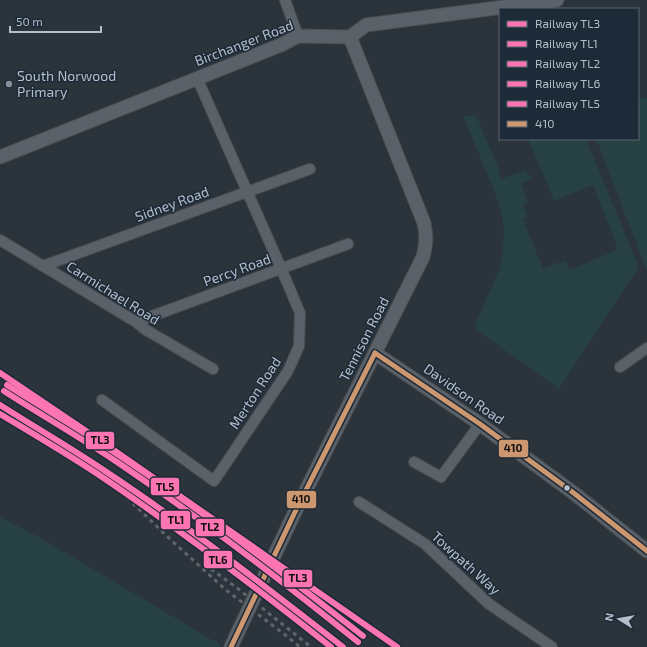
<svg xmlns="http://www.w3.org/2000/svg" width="647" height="647" viewBox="0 0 647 647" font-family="'Exo 2',sans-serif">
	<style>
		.green { fill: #274042 }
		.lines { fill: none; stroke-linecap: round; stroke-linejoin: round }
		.minor-casing { stroke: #494f55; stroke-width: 12 }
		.tertiary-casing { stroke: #494f55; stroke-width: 15 }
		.minor { stroke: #5b6168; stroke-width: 10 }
		.tertiary { stroke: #5b6168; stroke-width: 13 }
		.rail { stroke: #5f656c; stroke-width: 3; stroke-dasharray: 4 4; stroke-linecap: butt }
		.tertiary-bridge-casing { stroke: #494f55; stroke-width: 15; stroke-linecap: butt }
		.tertiary-bridge { stroke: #5b6168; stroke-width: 13 }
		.bus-1-casing { stroke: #1d2a37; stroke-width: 8 }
		.bus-1 { stroke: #cd976f; stroke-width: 5 }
		.rail-1-casing { stroke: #1d2a37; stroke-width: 9 }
		.rail-2-casing { stroke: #1d2a37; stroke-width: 9 }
		.rail-3-casing { stroke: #1d2a37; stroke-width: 9 }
		.rail-4-casing { stroke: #1d2a37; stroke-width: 9 }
		.rail-5-casing { stroke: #1d2a37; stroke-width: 9 }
		.rail-1 { stroke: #fc75b2; stroke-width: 6 }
		.rail-2 { stroke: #fc75b2; stroke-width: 6 }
		.rail-3 { stroke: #fc75b2; stroke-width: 6 }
		.rail-4 { stroke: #fc75b2; stroke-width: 6 }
		.rail-5 { stroke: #fc75b2; stroke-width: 6 }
		.poi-dot { fill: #858e99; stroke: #1d2a37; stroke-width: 1.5 }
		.bus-dot { fill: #b5bfcc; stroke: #1d2a37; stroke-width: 1.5 }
		.labels { text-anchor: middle; stroke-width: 3; stroke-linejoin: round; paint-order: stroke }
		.street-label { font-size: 14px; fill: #b5bfcc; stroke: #1d2a37 }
		.poi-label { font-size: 14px; fill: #b5bfcc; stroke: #1d2a37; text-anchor: start }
		.line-badge { stroke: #1d2a37; stroke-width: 1.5 }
		.pale-badge-label { font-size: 11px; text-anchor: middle; font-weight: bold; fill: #111 }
	</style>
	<rect width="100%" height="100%" fill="#2b333b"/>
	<!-- green -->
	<g class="green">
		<path d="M638,98H647V271L596,139H638Z"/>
		<path d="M476,115L497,164L501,179L526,170L527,175L530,174L532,179L521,184L528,202L523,204L528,217L523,219L543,268L565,260L570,270L618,249L593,185L554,201L528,139H586L639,267L559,389L475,329V324L499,270L502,257L504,231L502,217L497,198L463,116Z"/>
		<path d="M0,517L39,537L221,645L220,647H0Z"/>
	</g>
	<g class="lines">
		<defs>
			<g id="minor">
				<path d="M285,0L298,36"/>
				<path d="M0,240L136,322L146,330L213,369"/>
				<path d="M43,266L310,169"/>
				<path d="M136,322L348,244"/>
				<path d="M620,367L647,348"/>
				<path d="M102,400L214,481L288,371L299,346L300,313L281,268L197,78"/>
				<path d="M414,462L441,477L480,424"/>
				<path d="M359,502L425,544L489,604L552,647"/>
			</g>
			<g id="tertiary">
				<path d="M0,157L281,45L298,36L350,37L366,25L557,0"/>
				<path d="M375,353L480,424L575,494L647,551"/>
				<path d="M294,514L423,257C426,244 427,237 424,223L350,37"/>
				<path d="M231,647L236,636"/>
			</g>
		</defs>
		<!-- minor casing -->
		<use href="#minor" class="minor-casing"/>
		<!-- tertiary casing -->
		<use href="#tertiary" class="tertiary-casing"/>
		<!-- minor -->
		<use href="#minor" class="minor"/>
		<!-- tertiary -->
		<use href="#tertiary" class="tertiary"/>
		<!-- rail -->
		<g class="rail">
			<path d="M121,492L172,541L226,590L284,634L300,647"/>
			<path d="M211,569L237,588L311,647"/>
		</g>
		<defs>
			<path id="tertiary-bridge" d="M236,636L294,514"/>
		</defs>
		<!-- tertiary-bridge casing -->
		<use href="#tertiary-bridge" class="tertiary-bridge-casing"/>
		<!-- tertiary-bridge -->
		<use href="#tertiary-bridge" class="tertiary-bridge"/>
		<defs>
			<g id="bus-1">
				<path d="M375,353L480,424L575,494L647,551"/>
				<path d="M231,647L294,514L375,353"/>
			</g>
		</defs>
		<!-- bus-1 casing -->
		<use href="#bus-1" class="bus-1-casing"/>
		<!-- bus-1 -->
		<use href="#bus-1" class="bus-1"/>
		<defs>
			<path id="rail-1" d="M0,373L92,435L397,647"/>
			<path id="rail-2" d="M0,405C36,428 73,449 108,473C189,527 266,587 343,647"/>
			<path id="rail-3" d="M4,391C41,415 80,437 117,462C200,518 280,579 358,642"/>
			<path id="rail-4" d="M0,414C35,435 71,456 105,479C183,532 258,589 331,647"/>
			<path id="rail-5" d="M7,385C45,409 83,431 120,456C204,512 284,574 363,636"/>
		</defs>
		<!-- rail-1 casing -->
		<use href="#rail-1" class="rail-1-casing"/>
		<!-- rail-2 casing -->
		<use href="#rail-2" class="rail-2-casing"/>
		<!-- rail-3 casing -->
		<use href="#rail-3" class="rail-3-casing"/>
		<!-- rail-4 casing -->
		<use href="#rail-4" class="rail-4-casing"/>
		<!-- rail-5 casing -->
		<use href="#rail-5" class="rail-5-casing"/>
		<!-- rail-1 -->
		<use href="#rail-1" class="rail-1"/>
		<!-- rail-2 -->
		<use href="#rail-2" class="rail-2"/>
		<!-- rail-3 -->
		<use href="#rail-3" class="rail-3"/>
		<!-- rail-4 -->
		<use href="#rail-4" class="rail-4"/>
		<!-- rail-5 -->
		<use href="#rail-5" class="rail-5"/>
	</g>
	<!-- markers -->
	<circle class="poi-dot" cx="9" cy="84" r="4"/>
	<circle class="bus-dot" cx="567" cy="488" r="3.5"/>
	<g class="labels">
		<!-- street labels -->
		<g class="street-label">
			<text transform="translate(244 43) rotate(-21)" y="5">Birchanger Road</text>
			<text transform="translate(172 204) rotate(-20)" y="5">Sidney Road</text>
			<text transform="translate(237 270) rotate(-20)" y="5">Percy Road</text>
			<text transform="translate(113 293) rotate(32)" y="5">Carmichael Road</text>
			<text transform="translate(364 339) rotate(-63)" y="5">Tennison Road</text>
			<text transform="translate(255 393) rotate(-57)" y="5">Merton Road</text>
			<text transform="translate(464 394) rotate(35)" y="5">Davidson Road</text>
			<text transform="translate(466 563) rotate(42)" y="5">Towpath Way</text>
		</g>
		<!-- poi labels -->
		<g class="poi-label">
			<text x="17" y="81">South Norwood<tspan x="17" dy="16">Primary</tspan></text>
		</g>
	</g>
	<g class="line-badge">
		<rect x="85" y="431" width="30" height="19" rx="4" fill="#fc75b2"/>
		<rect x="498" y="439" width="31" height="19" rx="4" fill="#cd976f"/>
		<rect x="150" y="477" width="30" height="19" rx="4" fill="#fc75b2"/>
		<rect x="286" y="490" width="31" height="19" rx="4" fill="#cd976f"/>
		<rect x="160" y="510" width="31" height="20" rx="4" fill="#fc75b2"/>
		<rect x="195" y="518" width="30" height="19" rx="4" fill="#fc75b2"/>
		<rect x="203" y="550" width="30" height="19" rx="4" fill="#fc75b2"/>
		<rect x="283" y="569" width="30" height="19" rx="4" fill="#fc75b2"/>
	</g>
	<g class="pale-badge-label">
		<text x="100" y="444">TL3</text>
		<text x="513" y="452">410</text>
		<text x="165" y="491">TL5</text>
		<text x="301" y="503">410</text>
		<text x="176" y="524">TL1</text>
		<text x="210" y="531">TL2</text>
		<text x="218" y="564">TL6</text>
		<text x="298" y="582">TL3</text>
	</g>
	<!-- legend -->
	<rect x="499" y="8" width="140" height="132" fill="#1d2a37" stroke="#5a6673"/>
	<rect x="507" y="21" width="20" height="6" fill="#fc75b2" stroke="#5a6673"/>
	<text x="535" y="28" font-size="12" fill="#b5bfcc">Railway TL3</text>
	<rect x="507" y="41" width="20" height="6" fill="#fc75b2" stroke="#5a6673"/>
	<text x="535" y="48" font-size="12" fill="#b5bfcc">Railway TL1</text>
	<rect x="507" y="61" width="20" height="6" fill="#fc75b2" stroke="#5a6673"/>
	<text x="535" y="68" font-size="12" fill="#b5bfcc">Railway TL2</text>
	<rect x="507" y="81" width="20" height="6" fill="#fc75b2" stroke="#5a6673"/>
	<text x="535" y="88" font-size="12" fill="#b5bfcc">Railway TL6</text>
	<rect x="507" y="101" width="20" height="6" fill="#fc75b2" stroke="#5a6673"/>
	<text x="535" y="108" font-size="12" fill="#b5bfcc">Railway TL5</text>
	<rect x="507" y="121" width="20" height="6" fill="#cd976f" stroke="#5a6673"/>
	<text x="535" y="128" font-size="12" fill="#b5bfcc">410</text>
	<!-- north arrow -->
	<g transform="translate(619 619) rotate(281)" stroke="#1d2a37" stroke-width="3" paint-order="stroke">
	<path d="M0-3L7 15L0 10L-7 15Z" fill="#b5bfcc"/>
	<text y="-6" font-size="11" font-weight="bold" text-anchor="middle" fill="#b5bfcc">N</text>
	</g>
	<!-- scale -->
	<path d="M10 26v6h91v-6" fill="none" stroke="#b5bfcc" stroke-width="2"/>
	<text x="16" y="26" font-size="12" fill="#b5bfcc" stroke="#1d2a37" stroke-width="3" paint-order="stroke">50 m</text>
</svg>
